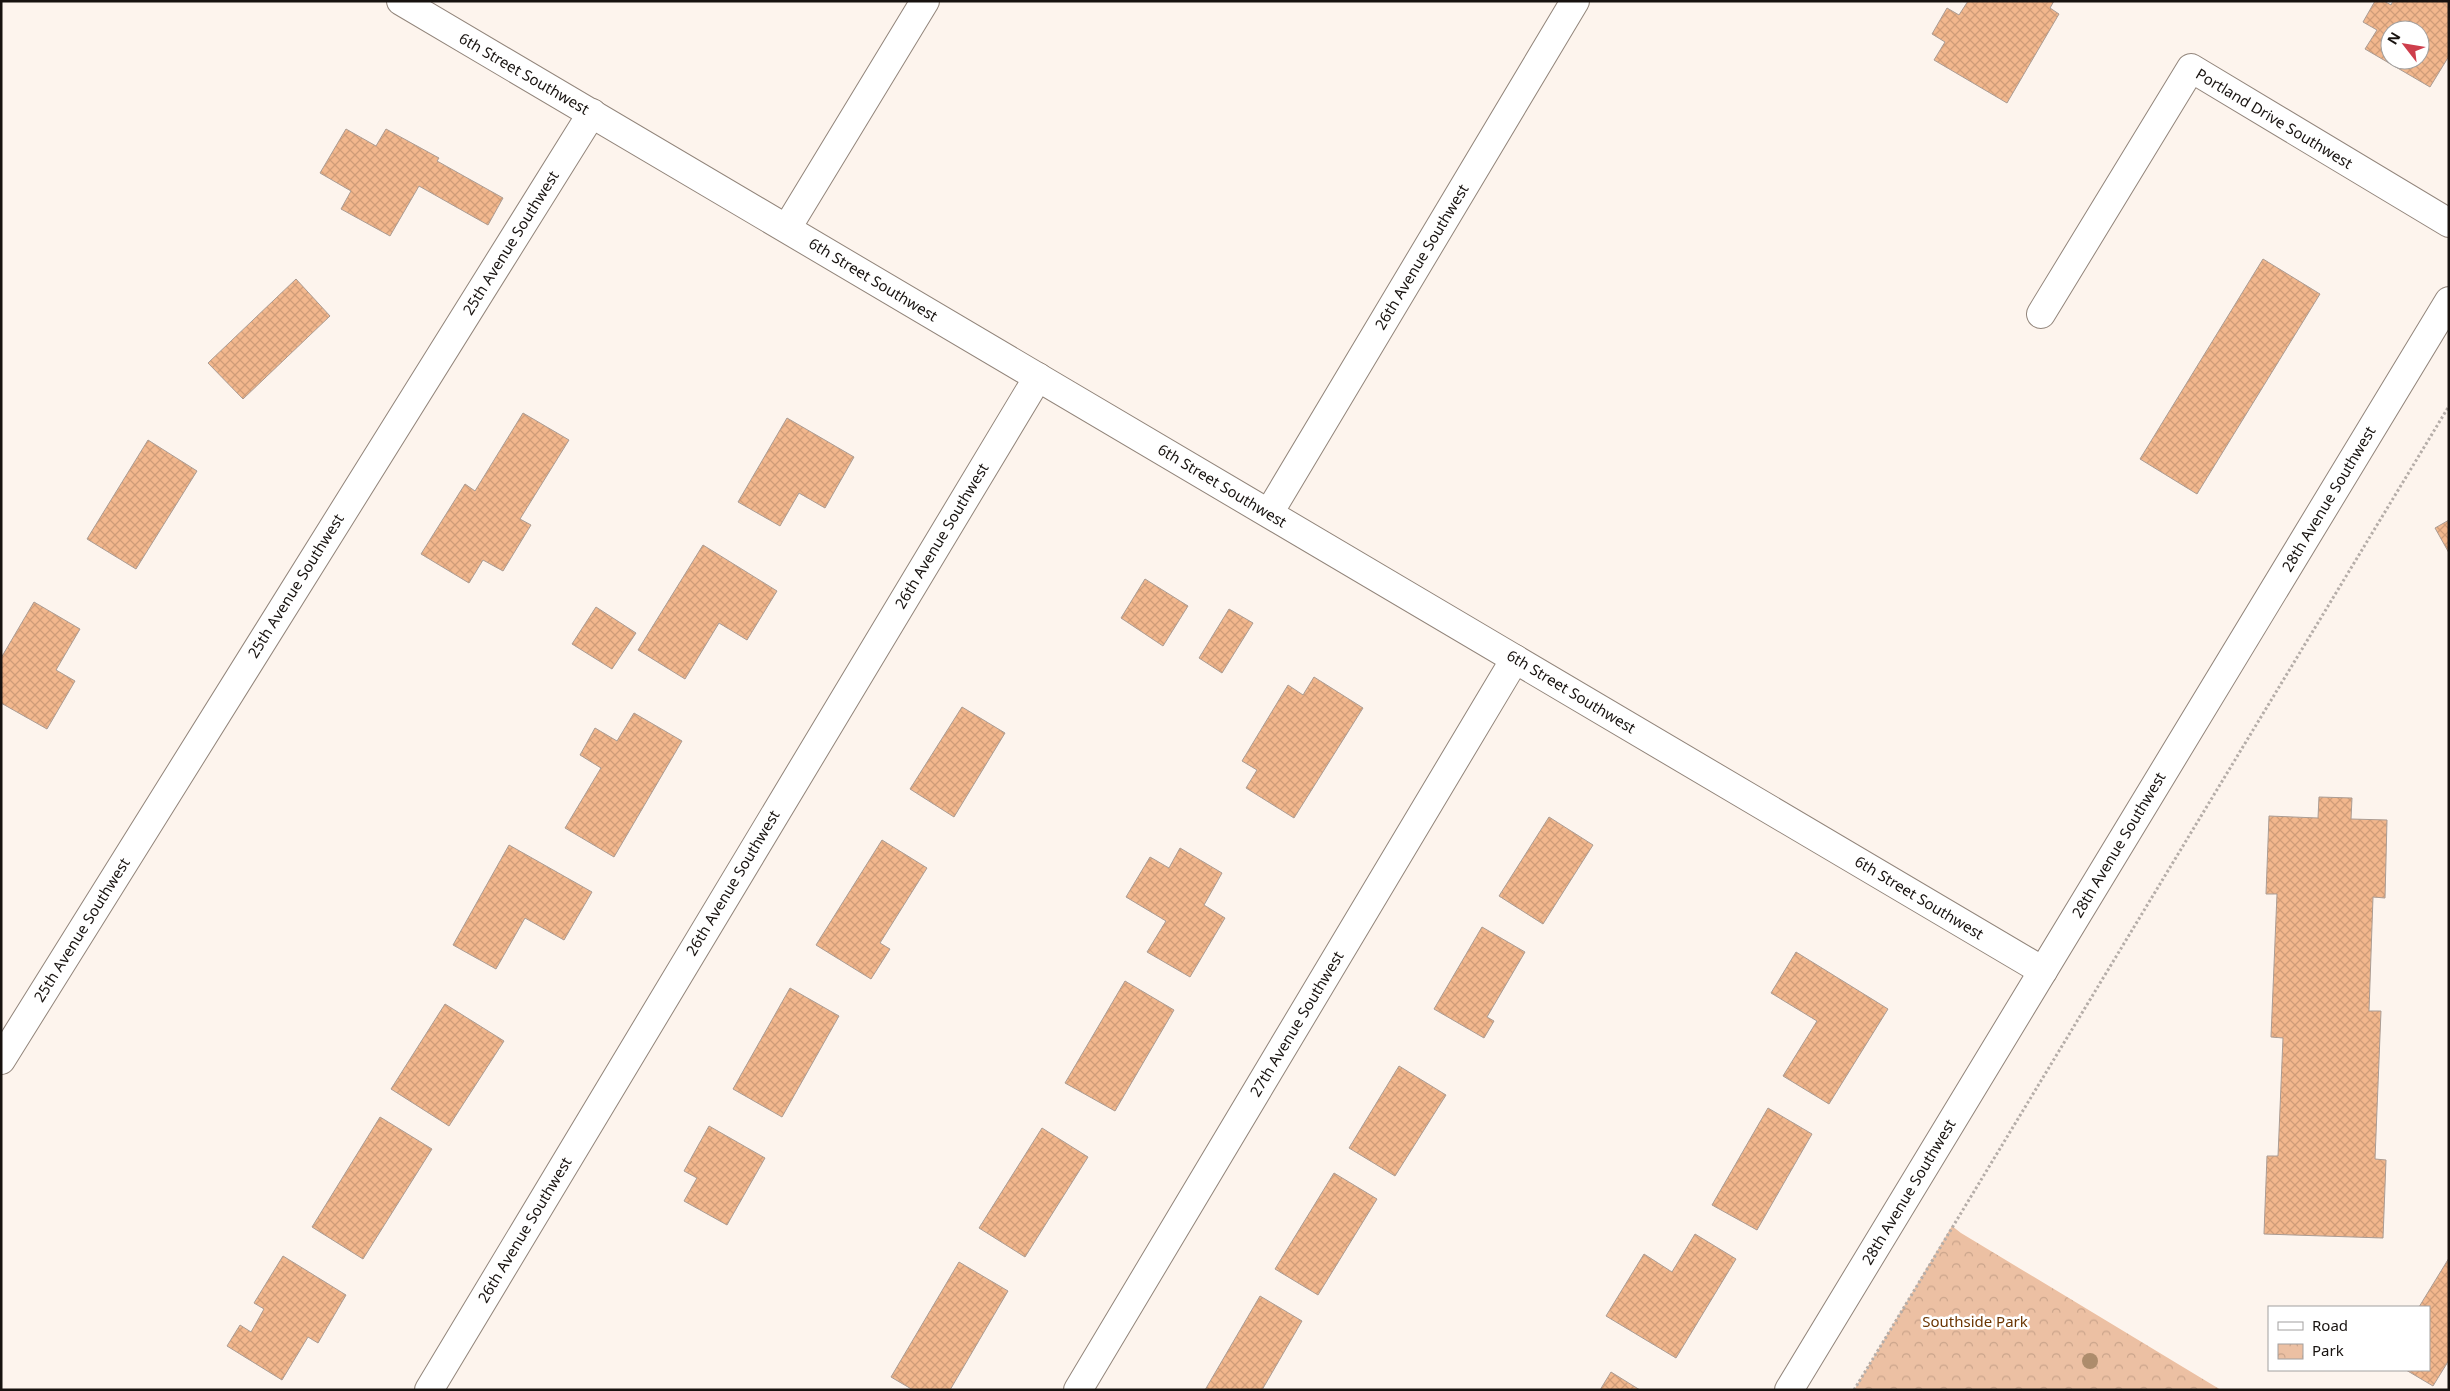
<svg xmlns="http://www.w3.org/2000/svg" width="2450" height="1391" viewBox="0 0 2450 1391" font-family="'Noto Sans',sans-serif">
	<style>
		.park { fill: url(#park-crowns) }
		.building { fill: url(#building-cross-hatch); stroke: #ab9c93; fill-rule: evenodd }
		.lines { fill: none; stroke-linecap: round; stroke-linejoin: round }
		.minor-casing { stroke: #92857b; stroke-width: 30 }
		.path { stroke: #b5ada8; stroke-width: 3; stroke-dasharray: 2.5 2.5; stroke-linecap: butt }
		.minor { stroke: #fff; stroke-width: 28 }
		.tree { fill: #ad8c6c }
		.labels { text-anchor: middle; stroke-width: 5; stroke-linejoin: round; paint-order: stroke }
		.street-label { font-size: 15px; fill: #17120f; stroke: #fff }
		.park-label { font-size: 15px; fill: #6b3603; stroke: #fff }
	</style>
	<defs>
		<pattern id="park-crowns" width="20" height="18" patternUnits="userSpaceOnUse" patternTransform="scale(1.25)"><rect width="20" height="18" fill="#ecc0a3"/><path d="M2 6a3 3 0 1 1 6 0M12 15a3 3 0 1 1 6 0" fill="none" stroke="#caa48b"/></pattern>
		<pattern id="building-cross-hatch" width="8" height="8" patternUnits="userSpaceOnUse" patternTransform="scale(1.25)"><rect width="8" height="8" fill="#f2b78d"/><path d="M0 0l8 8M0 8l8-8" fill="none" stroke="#cf9c78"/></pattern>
	</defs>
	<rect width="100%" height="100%" fill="#fdf4ed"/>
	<!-- park -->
	<path class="park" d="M1952,1226L1961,1233L2221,1390H1854Z"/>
	<!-- building -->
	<g class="building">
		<path d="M1968,1H2054L2050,8L2059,14L2007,103L1934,60L1945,42L1932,34L1947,8L1959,15Z"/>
		<path d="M2375,1H2384L2391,5L2393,1H2449V56L2430,87L2365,49L2377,30L2363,22ZM2390,30H2420V60H2390Z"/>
		<path d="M346,129L376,146L386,129L439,158L437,161L503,198L488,225L419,186L390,236L341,209L351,191L320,173Z"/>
		<path d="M2263,259L2320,294L2197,494L2140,459Z"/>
		<path d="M296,279L330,316L243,399L208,363Z"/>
		<path d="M523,413L569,440L520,519L531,525L503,571L483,560L469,583L421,554L465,484L475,491Z"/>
		<path d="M787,418L854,457L825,508L799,493L780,526L738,502Z"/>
		<path d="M148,440L197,471L136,569L87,539Z"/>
		<path d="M2449,520V553L2435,528Z"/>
		<path d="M703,545L777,591L747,640L719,623L685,679L638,650Z"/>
		<path d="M1145,579L1188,606L1163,646L1121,618Z"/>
		<path d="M34,602L80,629L56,670L75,681L47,729L1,703V658Z"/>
		<path d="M596,607L636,633L612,669L572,644Z"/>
		<path d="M1229,609L1253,623L1222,673L1199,658Z"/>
		<path d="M1314,677L1363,708L1294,818L1246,788L1257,770L1242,761L1288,685L1303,695Z"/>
		<path d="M962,707L1005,733L954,817L910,789Z"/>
		<path d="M634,713L682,741L614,857L565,828L601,768L580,755L595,728L617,741Z"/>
		<path d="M2319,797L2352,798L2351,819L2387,820L2385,898L2373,897L2369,1011H2381L2375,1159L2386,1160L2383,1238L2264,1234L2267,1156H2278L2283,1038L2271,1037L2277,894H2266L2269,816L2318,818Z"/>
		<path d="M1549,817L1593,845L1543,924L1499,896Z"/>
		<path d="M882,840L927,868L880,943L890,949L871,979L816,945Z"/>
		<path d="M509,845L592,892L564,940L525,918L496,969L453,945Z"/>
		<path d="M1180,848L1222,873L1204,905L1225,918L1190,977L1147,952L1166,921L1126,897L1150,857L1169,868Z"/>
		<path d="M1482,927L1525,952L1487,1017L1494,1021L1484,1038L1434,1009Z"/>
		<path d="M1796,952L1888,1009L1829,1104L1783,1076L1817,1021L1771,993Z"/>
		<path d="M1125,981L1174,1010L1115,1111L1065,1083Z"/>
		<path d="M790,988L839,1016L782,1117L733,1089Z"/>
		<path d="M445,1004L504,1041L449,1126L391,1089Z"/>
		<path d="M1399,1066L1446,1095L1395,1176L1349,1148Z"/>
		<path d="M1768,1108L1812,1134L1757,1230L1712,1205Z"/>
		<path d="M380,1117L432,1149L363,1259L312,1227Z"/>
		<path d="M709,1126L765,1158L727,1225L684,1201L697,1178L684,1171Z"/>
		<path d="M1042,1128L1088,1157L1025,1257L979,1228Z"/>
		<path d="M1334,1173L1377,1199L1318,1295L1275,1269Z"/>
		<path d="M1695,1234L1736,1259L1676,1358L1606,1316L1644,1254L1672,1272Z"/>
		<path d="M283,1256L346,1295L318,1343L308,1337L282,1380L227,1346L240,1325L251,1332L264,1309L254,1303Z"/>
		<path d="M2449,1258V1360L2433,1386L2406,1370H2429V1307H2419Z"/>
		<path d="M959,1262L1008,1291L950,1390H913L891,1377Z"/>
		<path d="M1260,1296L1302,1321L1262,1390H1205Z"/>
		<path d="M1611,1372L1640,1390H1600Z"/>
	</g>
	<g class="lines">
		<defs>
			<g id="minor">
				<path d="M401,1L2043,971"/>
				<path d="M787,228L925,1"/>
				<path d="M2041,314L2191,68L2449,223"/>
				<path d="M1269,513L1575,1"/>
				<path d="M1,1060L592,113"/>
				<path d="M429,1390L1038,377"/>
				<path d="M1078,1390L1515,659"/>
				<path d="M1789,1390L2449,301"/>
			</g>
		</defs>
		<!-- minor casing -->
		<use href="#minor" class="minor-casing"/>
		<!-- path -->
		<path class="path" d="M1854,1390L2449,406"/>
		<!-- minor -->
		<use href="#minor" class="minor"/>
	</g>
	<!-- trees -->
	<circle class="tree" cx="2090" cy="1361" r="8"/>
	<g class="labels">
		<!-- street labels -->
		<g class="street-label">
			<text transform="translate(524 74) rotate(30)" y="5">6th Street Southwest</text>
			<text transform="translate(2274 119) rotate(31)" y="5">Portland Drive Southwest</text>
			<text transform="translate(511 243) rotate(-58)" y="5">25th Avenue Southwest</text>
			<text transform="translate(1422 257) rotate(-59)" y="5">26th Avenue Southwest</text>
			<text transform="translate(873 280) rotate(31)" y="5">6th Street Southwest</text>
			<text transform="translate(1222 486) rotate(31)" y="5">6th Street Southwest</text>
			<text transform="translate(2329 499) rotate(-59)" y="5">28th Avenue Southwest</text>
			<text transform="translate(942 536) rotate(-59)" y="5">26th Avenue Southwest</text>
			<text transform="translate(296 586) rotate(-58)" y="5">25th Avenue Southwest</text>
			<text transform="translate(1571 692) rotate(31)" y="5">6th Street Southwest</text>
			<text transform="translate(2119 845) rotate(-59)" y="5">28th Avenue Southwest</text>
			<text transform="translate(733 883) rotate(-59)" y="5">26th Avenue Southwest</text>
			<text transform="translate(1919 898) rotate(31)" y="5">6th Street Southwest</text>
			<text transform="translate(82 930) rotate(-58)" y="5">25th Avenue Southwest</text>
			<text transform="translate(1297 1024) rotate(-59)" y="5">27th Avenue Southwest</text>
			<text transform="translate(1909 1192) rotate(-59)" y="5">28th Avenue Southwest</text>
			<text transform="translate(525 1230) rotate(-59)" y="5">26th Avenue Southwest</text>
		</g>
		<!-- park labels -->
		<g class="park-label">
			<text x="1975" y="1327">Southside Park</text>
		</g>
	</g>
	<!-- border -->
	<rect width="2450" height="1391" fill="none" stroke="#17120f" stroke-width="5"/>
	<!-- legend -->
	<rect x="2268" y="1306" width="162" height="65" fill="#ffffff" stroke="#a2a09f"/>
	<rect x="2278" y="1322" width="25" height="8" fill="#ffffff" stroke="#a2a09f"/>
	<text x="2312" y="1331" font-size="15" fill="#17120f">Road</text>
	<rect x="2278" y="1344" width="25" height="15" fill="url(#park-crowns)" stroke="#a2a09f"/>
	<text x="2312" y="1356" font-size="15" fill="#17120f">Park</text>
	<!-- north arrow -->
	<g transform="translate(2405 45) rotate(301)"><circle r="24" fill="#ffffff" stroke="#a2a09f"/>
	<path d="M0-4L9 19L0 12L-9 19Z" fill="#ce3e4c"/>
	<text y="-8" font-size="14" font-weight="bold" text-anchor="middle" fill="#17120f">N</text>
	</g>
</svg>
